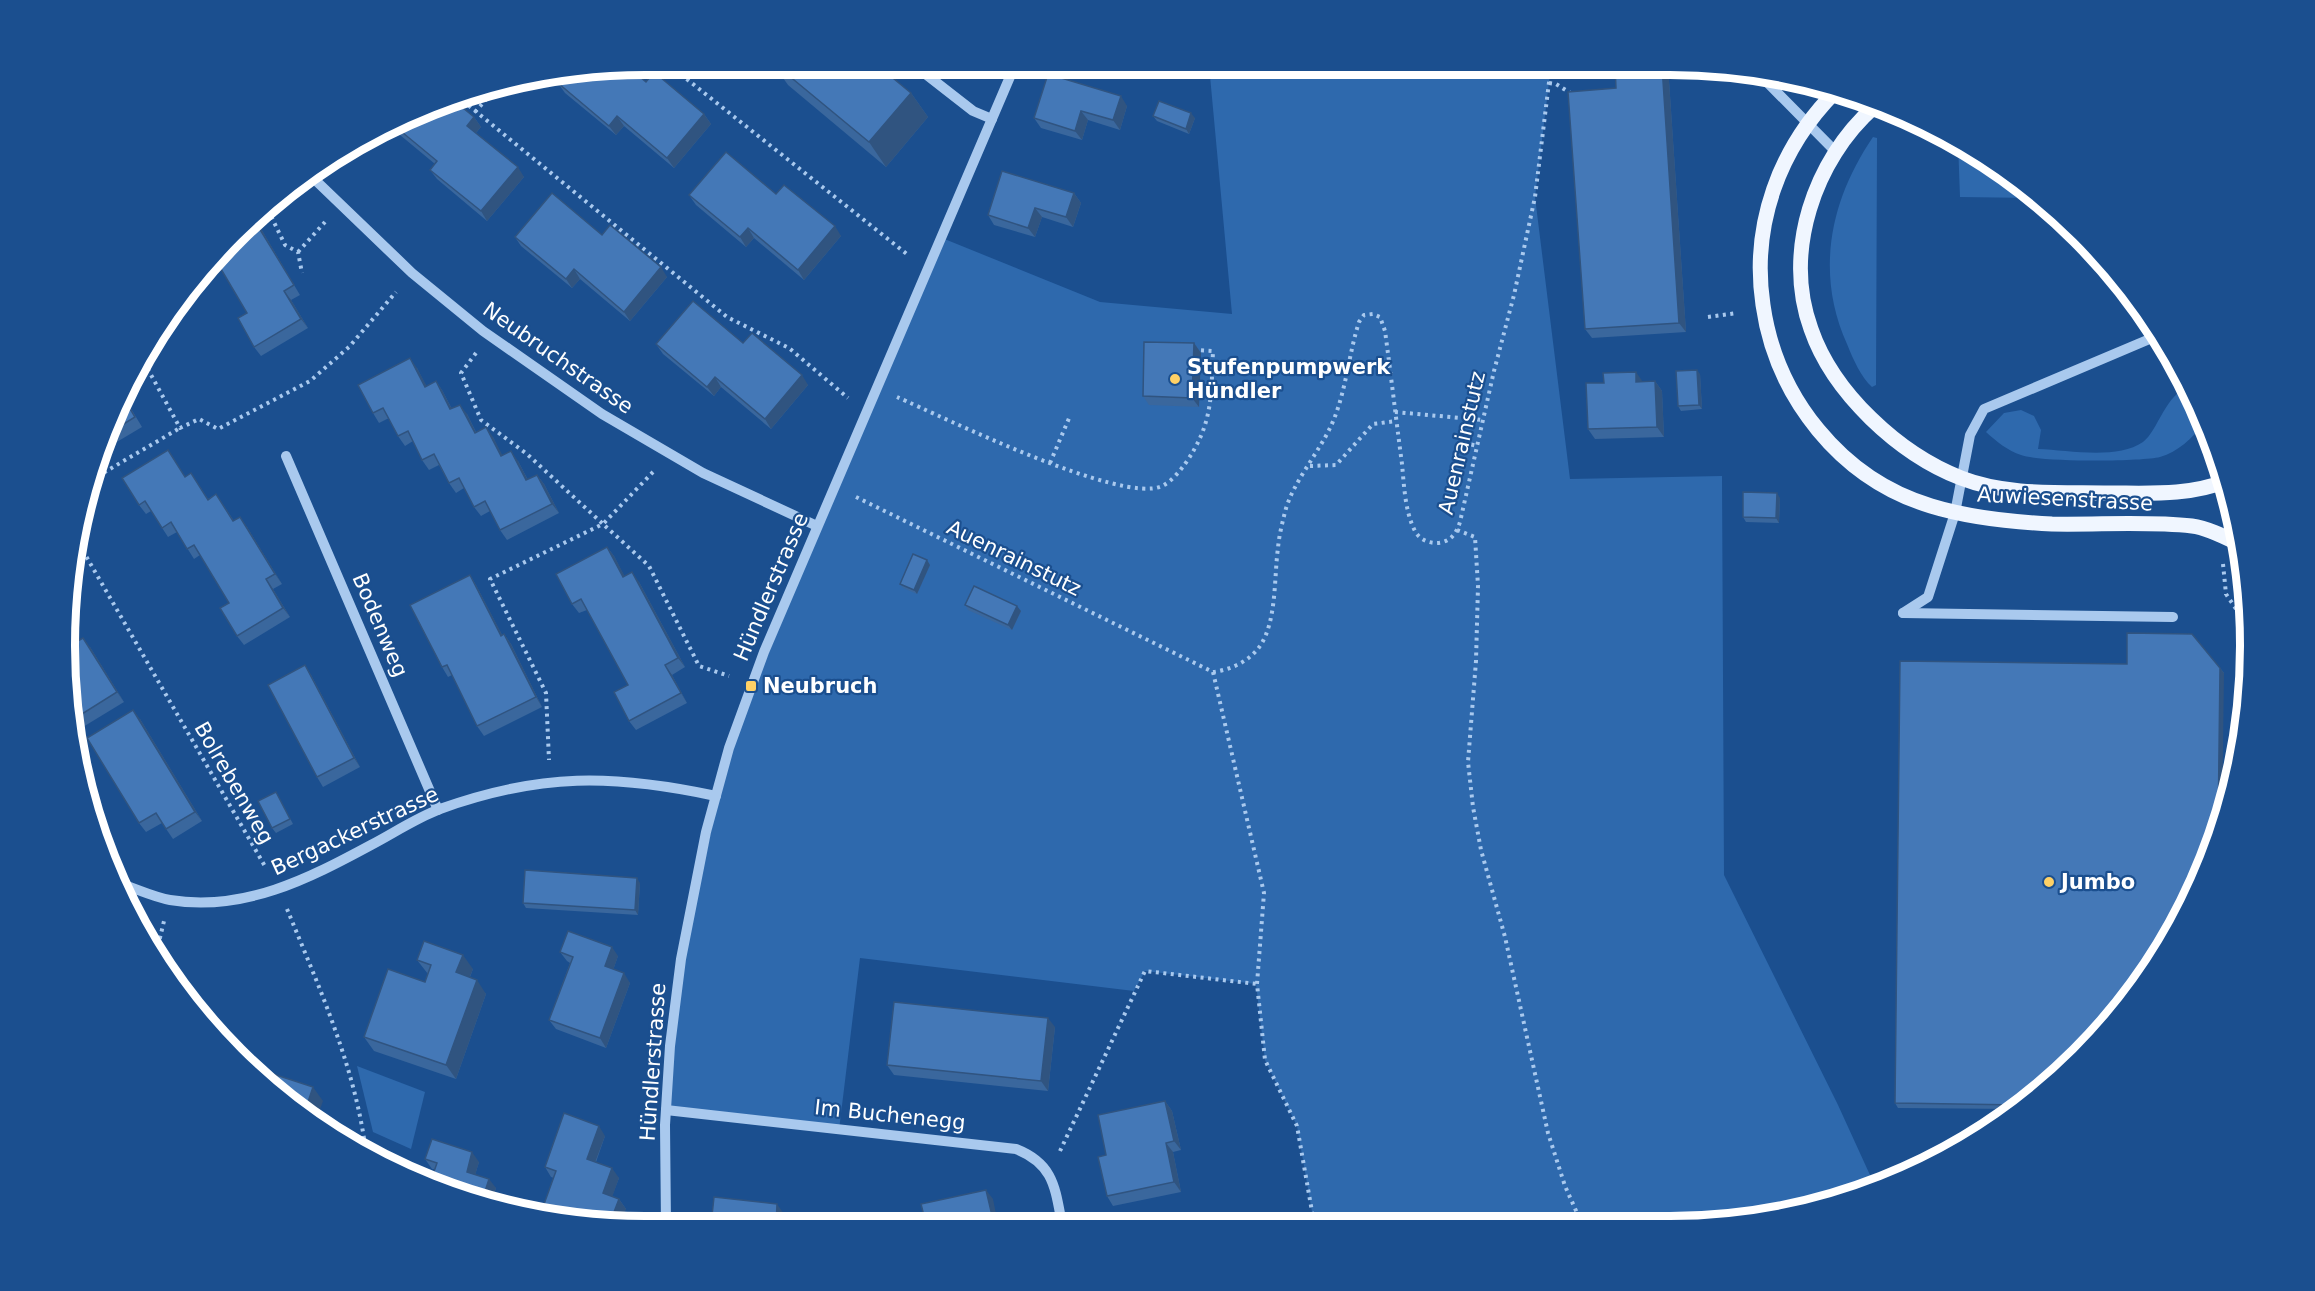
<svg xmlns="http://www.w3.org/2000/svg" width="2315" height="1291" viewBox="0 0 2315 1291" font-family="'DejaVu Sans',sans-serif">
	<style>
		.green { fill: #2e69ad }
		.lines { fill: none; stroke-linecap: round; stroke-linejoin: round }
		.path { stroke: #a9c9ee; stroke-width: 4; stroke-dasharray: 3 4.5; stroke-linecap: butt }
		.minor { stroke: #a9c9ee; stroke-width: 10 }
		.major { stroke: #f0f6ff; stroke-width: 15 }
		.wall { fill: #3a679d }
		.shaded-wall { fill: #305480 }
		.building { fill: #4478b7; stroke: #305480; stroke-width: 1.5 }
		.poi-dot { fill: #ffd166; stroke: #1b4f8f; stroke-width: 2 }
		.labels { text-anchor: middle; stroke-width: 4.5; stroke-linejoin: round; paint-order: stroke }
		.street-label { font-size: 21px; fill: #fff; stroke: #1b4f8f }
		.poi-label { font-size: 21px; font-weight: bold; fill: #fff; stroke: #1b4f8f; text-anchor: start }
		.rim { fill: none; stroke: #fff; stroke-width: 8 }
	</style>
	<rect width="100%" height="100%" fill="#1b4f8f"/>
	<!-- green -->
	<g class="green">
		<path d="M1209,65L1551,66L1535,197L1570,479L1722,476L1724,875L1838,1105L1875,1186L1857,1196L1745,1222L1314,1223L1297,1126L1265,1060L1256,984L1145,971L1134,991L860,958L839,1130L666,1110L675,999L729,748L942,238L1100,302L1232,314Z"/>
		<path d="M1873,137L1877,138V144L1876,385L1872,387C1861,377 1853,359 1847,344C1815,273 1830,200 1873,137Z"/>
		<path d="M1958,142H1960L2037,198L1960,197Z"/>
		<path d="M2190,387L2204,424C2192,438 2178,452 2160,457C2140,462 2039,462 2021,455C2008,451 1996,441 1986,432L2004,413L2021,410L2034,416L2041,430L2038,449C2068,450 2117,460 2143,442C2158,431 2166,392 2190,387Z"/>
		<path d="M357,1066L425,1092L411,1149L373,1132Z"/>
	</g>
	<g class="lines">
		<!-- path -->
		<g class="path">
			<path d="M669,65L908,255"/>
			<path d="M1549,83L1556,84L1572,94"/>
			<path d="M457,96L727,317L789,348L848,398"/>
			<path d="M475,112L495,89"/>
			<path d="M268,210L285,245L298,252L302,273"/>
			<path d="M298,252L325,222"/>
			<path d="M1708,317L1737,313"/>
			<path d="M476,353L461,373L481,420L527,454L603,524L490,579L546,693L549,760"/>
			<path d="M144,362L180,428L199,419L218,429L310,381L349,347L396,292"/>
			<path d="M897,397C943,417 1122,505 1162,486C1171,482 1179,472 1185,464C1213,424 1211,397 1213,351L1196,350"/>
			<path d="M1395,412L1483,420"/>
			<path d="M1464,443L1478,446"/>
			<path d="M1050,463L1070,416"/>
			<path d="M1310,466L1336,465L1373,424L1396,421"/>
			<path d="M653,472L603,524L649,566L699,666L729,676"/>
			<path d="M91,480L180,428"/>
			<path d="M856,497L1213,672C1230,670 1250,661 1260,646C1277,621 1274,576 1278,548C1279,536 1282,524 1285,512C1292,484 1317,455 1330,428C1346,395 1348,356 1359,322L1364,315L1373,314L1380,317L1385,331C1391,375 1396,419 1402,464C1404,485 1405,512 1415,531C1420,541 1433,545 1443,542C1453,539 1457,531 1460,522L1494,371L1514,295L1535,197L1551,66"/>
			<path d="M1457,530L1475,537L1478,586L1476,661L1468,762L1473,807L1481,850L1505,937L1548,1133L1565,1186L1581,1222"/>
			<path d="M79,544L266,868"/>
			<path d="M2223,564L2226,594L2249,628"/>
			<path d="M1213,672L1264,893L1257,984L1265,1060L1297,1126L1314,1223"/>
			<path d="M287,909C319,987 356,1069 366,1153"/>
			<path d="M158,946L164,921"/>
			<path d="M1060,1151L1145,971L1257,984"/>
		</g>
		<!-- minor -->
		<g class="minor">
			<path d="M914,65L973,111L992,119"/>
			<path d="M1759,74L1835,151"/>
			<path d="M310,175L412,273L483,331L602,414L703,473L817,526"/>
			<path d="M286,456L438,810"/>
			<path d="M1903,613L1928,597L1955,513L1970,435L1984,409L2152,338V326"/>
			<path d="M1903,613L2173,617"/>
			<path d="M118,883C135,888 153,897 170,900C244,912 308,879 371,845C394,833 416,818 440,809C540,773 613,774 716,796"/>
			<path d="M666,1110L1016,1149C1054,1164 1055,1188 1062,1224"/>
			<path d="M666,1225L665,1125L670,1046L681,959L706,832L729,748L764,652L1015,65"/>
		</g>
		<!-- major -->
		<g class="major">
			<path d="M1836,91C1779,148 1751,225 1763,305C1776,397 1841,479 1931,506C1970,518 2011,522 2052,524C2098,525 2146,521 2192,526C2208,528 2225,537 2239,544"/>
			<path d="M1874,107C1814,160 1783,252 1811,329C1833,393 1899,454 1961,478C2007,496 2061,492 2109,493C2148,493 2189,496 2226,481"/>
		</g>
	</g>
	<!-- wall -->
	<g class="wall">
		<path d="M774,65H877L911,93L928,117L886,167L788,85Z"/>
		<path d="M1668,66L1686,332L1592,338L1585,329L1616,88Z"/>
		<path d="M1048,74L1127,106L1120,130L1088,120L1082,140L1041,128L1034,118Z"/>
		<path d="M646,82L704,114L711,124L674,168L624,126L616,135L565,93L558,83Z"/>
		<path d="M452,99L474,117L481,127L476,133L524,177L487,221L437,179L430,170L435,164L394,130Z"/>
		<path d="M1153,116L1195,118L1189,134L1157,121Z"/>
		<path d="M1074,193L1081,203L1073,227L1042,217L1035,237L994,225L988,215Z"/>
		<path d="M776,194L841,236L804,280L754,238L746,247L696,205L689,195Z"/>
		<path d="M257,222L300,295L291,300L308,328L261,356L254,347L247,313Z"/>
		<path d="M602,235L667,277L630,321L580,279L572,288L521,246L515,237Z"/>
		<path d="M743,343L808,385L771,429L721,387L714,396L663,354L656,344Z"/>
		<path d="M1194,343L1201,353L1199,407L1149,405L1143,396Z"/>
		<path d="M417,368L426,386L436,381L442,390L452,409L467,414L476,432L493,437L502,456L518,461L528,480L537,475L544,484L559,513L507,540L500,530L490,511L481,516L474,507L464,488L456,493L449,483L439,465L429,470L422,460L413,441L405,446L398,436L389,418L379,423L373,413Z"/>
		<path d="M1700,374L1702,409L1681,411L1678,406Z"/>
		<path d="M1655,381L1662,391L1664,437L1595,439L1588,429L1643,382Z"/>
		<path d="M127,402L142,427L105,449Z"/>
		<path d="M168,450L185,477L191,473L208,499L216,494L234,521L247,527L282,584L273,589L290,617L244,645L237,636L229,603L200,555L194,559L177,532L168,537L151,511L146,514L139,505Z"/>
		<path d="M1780,498L1779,523L1746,522L1743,517Z"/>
		<path d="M607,547L614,556L624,576L639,582L685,667L672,675L687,703L636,730L629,721L628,685L587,610L579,613L572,604Z"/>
		<path d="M927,560L930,565L917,594L903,588L900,584Z"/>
		<path d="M470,575L476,585L502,635L504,634L511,644L542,707L484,736L477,726L452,675L448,677L442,667Z"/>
		<path d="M965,605L1021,611L1012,630L968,610Z"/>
		<path d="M90,647L124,702L78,730L76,728L66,684Z"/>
		<path d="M305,665L311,675L360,767L323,787L317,777Z"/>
		<path d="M2220,668L2224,673L2106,1029L2014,1109L1898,1108L1895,1103Z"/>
		<path d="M140,719L202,821L173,839L162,823L146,832L139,823Z"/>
		<path d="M276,792L293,824L276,833L272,828Z"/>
		<path d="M640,883L638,915L526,908L523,903Z"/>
		<path d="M560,952L618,956L613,970L630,983L606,1048L556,1029L549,1020L570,963L567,961Z"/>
		<path d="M417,960L473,969L470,977L486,994L456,1079L374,1051L364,1037L425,982L428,974Z"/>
		<path d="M1055,1027L1048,1091L894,1075L887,1065Z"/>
		<path d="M1165,1101L1172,1111L1181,1150L1173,1152L1181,1192L1113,1206L1107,1196L1106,1155Z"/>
		<path d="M605,1136L596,1162L619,1178L612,1196L619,1199L626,1209L608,1225L549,1216L543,1207L554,1178L551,1177L545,1167Z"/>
		<path d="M425,1159L479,1162L475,1175L496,1188L491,1205L431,1180L435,1169H432Z"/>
	</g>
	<!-- shaded-wall -->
	<g class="shaded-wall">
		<path d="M1662,66H1668L1686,332L1679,323Z"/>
		<path d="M911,93L928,117L886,167L869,142Z"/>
		<path d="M1121,96L1127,106L1120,130L1113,120Z"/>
		<path d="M1081,111L1088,120L1082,140L1075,131Z"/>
		<path d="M1191,113L1195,118L1189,134L1186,129Z"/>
		<path d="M704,114L711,124L674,168L667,158Z"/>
		<path d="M617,116L624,126L616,135L609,126Z"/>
		<path d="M474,117L481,127L474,135L467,126Z"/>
		<path d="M518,167L524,177L487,221L481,211Z"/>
		<path d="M1074,193L1081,203L1073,227L1066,217Z"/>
		<path d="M1035,208L1042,217L1035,237L1028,228Z"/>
		<path d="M257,222L300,295L294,285L256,223Z"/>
		<path d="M835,226L841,236L804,280L798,270Z"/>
		<path d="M748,228L754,238L746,247L740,237Z"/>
		<path d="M661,267L667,277L630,321L624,312Z"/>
		<path d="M574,269L580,279L572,288L566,279Z"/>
		<path d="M284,291L291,300L308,328L301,319Z"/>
		<path d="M1194,343L1201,353L1199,407L1192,398Z"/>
		<path d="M410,358L417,368L432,396L425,387Z"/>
		<path d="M1697,370L1700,374L1702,409L1699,405Z"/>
		<path d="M1636,372L1643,382H1636Z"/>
		<path d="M802,375L808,385L771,429L765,419Z"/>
		<path d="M715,377L721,387L714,396L707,387Z"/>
		<path d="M436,381L442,390L457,419L450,409Z"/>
		<path d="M1655,381L1662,391L1664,437L1657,427Z"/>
		<path d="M460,405L467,414L481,443L475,433Z"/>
		<path d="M486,427L493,437L508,466L501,456Z"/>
		<path d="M511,451L518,461L533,490L526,480Z"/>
		<path d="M537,475L544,484L559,513L552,504Z"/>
		<path d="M1777,493L1780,498L1779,523L1776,518Z"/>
		<path d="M240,517L247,527L282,584L275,574Z"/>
		<path d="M607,547L614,556L630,586L623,577Z"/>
		<path d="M927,560L930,565L917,594L914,590Z"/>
		<path d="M632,572L639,582L685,667L678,658Z"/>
		<path d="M470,575L476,585L508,646L501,636Z"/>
		<path d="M266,579L273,589L290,617L283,608Z"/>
		<path d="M1017,606L1021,611L1012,630L1008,625Z"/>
		<path d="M504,634L511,644L542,707L536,697Z"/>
		<path d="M83,638L90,647L124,702L117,692Z"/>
		<path d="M305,665L311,675L360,767L354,758Z"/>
		<path d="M665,665L672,675L687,703L681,693Z"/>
		<path d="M2220,668L2224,673L2222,824L2218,836Z"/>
		<path d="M133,710L140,719L202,821L195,812Z"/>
		<path d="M637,878L640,883L638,915L635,910Z"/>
		<path d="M612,947L618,956L611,976L605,966Z"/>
		<path d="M463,955L473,969L466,986L456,972Z"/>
		<path d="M624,973L630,983L606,1048L600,1038Z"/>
		<path d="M477,980L486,994L456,1079L446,1065Z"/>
		<path d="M1048,1018L1055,1027L1048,1091L1041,1081Z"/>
		<path d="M313,1087L323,1101L317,1118L306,1108Z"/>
		<path d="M1165,1101L1172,1111L1181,1150L1174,1141Z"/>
		<path d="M599,1126L605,1136L593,1168L587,1159Z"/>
		<path d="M1166,1143L1173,1152L1181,1192L1174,1182Z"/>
		<path d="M472,1152L479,1162L473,1182L467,1172Z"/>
		<path d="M612,1168L619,1178L610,1203L603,1193Z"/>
		<path d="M489,1179L496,1188L491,1205L482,1201Z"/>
		<path d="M986,1190L993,1199L998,1224H994Z"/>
		<path d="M619,1199L626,1209L620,1225H609Z"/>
		<path d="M777,1204L784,1214L783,1225H776Z"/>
	</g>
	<!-- building -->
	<g class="building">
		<path d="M776,65H877L911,93L869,142Z"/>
		<path d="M1615,66H1662L1679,323L1585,329L1568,92L1616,88Z"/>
		<path d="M628,67L646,82L654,72L704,114L667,158L617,116L609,126L558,83L563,78Z"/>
		<path d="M1048,74L1121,96L1113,120L1081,111L1075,131L1034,118Z"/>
		<path d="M452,99L474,117L467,126L518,167L481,211L430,170L437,161L397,128Z"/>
		<path d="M1159,101L1191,113L1186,129L1153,116Z"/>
		<path d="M726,152L776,194L784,185L835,226L798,270L748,228L740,237L689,195Z"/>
		<path d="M1002,171L1074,193L1066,217L1035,208L1028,228L988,215Z"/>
		<path d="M552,193L602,235L610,225L661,267L624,312L574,269L566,279L515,237Z"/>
		<path d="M256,223L294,285L284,291L301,319L254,347L238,318L247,313L218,264Z"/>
		<path d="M693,301L743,343L752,333L802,375L765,419L715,377L707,387L656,344Z"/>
		<path d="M1144,342L1194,343L1192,398L1143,396Z"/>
		<path d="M410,358L425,387L436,381L450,409L460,405L475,433L486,427L501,456L511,451L526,480L537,475L552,504L500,530L485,501L474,507L459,478L449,483L434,454L422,460L408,431L398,436L383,408L373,413L358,385Z"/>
		<path d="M1697,370L1699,405L1678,406L1676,371Z"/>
		<path d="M1636,372V382L1655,381L1657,427L1588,429L1586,383H1604L1603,373Z"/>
		<path d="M126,402L135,417L114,430Z"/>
		<path d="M168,450L185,477L191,473L208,500L216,494L233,521L240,517L275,574L266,579L283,608L237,636L220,608L229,603L194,545L187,549L171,522L162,528L145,501L139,505L122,478Z"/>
		<path d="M1743,492L1777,493L1776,518L1743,517Z"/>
		<path d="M607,547L623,577L632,572L678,658L665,665L681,693L629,721L614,692L628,685L581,599L572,604L556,574Z"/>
		<path d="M913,554L927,560L914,590L900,584Z"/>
		<path d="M470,575L501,636L504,634L536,697L477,726L447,665L442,667L410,605Z"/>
		<path d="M974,586L1017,606L1008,625L965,605Z"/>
		<path d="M2127,633L2192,634L2220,668L2218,836L2173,936L2106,1029L2020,1105L1895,1103L1900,661L2127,664Z"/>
		<path d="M83,638L117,692L74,719L66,684L69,646Z"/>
		<path d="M305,665L354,758L317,777L268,685Z"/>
		<path d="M133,710L195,812L166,829L156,813L139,823L87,738Z"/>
		<path d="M276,792L290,819L272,828L258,801Z"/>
		<path d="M525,870L637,878L635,910L523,903Z"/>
		<path d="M568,931L612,947L605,966L624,973L600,1038L549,1020L573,957L560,952Z"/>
		<path d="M424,941L463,955L456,972L477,980L446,1065L364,1037L388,969L425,982L431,965L417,960Z"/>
		<path d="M894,1002L1048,1018L1041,1081L887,1065Z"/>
		<path d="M258,1069L313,1087L306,1108Z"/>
		<path d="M1165,1101L1174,1141L1166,1143L1174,1182L1107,1196L1098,1157L1106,1155L1098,1115Z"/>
		<path d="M564,1113L599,1126L587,1159L612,1168L603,1193L619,1199L609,1225L581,1221L543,1207L556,1171L545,1167Z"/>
		<path d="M432,1139L472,1152L467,1172L489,1179L482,1201L431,1180L437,1163L425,1159Z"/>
		<path d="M986,1190L994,1224H926L921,1204Z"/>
		<path d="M714,1197L777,1204L776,1225H711Z"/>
	</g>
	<!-- markers -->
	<g class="poi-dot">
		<circle cx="1175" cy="379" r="6"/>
		<rect x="745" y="680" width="12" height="12" rx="3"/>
		<circle cx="2049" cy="882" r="6"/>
	</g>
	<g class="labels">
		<!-- street labels -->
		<g class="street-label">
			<text transform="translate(558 358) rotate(35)" y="7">Neubruchstrasse</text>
			<text transform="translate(1462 443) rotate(-77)" y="7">Auenrainstutz</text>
			<text transform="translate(2065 499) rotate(3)" y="7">Auwiesenstrasse</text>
			<text transform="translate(1014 558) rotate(26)" y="7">Auenrainstutz</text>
			<text transform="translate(771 587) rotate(-67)" y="7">Hündlerstrasse</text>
			<text transform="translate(380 625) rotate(67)" y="7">Bodenweg</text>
			<text transform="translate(234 783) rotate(60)" y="7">Bolrebenweg</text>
			<text transform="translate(355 831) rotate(-25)" y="7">Bergackerstrasse</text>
			<text transform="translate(653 1062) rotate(-86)" y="7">Hündlerstrasse</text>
			<text transform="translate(890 1115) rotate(6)" y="7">Im Buchenegg</text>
		</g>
		<!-- poi labels -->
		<g class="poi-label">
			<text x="1187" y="374">Stufenpumpwerk<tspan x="1187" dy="24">Hündler</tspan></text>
			<text x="763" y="693">Neubruch</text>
			<text x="2061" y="889">Jumbo</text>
		</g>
	</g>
	<!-- crop -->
	<path d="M0 0H2315V1291H0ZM645 75H1670A570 570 0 0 1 2240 645V646A570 570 0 0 1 1670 1216H645A570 570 0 0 1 75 646V645A570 570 0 0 1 645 75Z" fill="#1b4f8f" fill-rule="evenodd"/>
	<path class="rim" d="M645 75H1670A570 570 0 0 1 2240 645V646A570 570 0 0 1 1670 1216H645A570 570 0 0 1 75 646V645A570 570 0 0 1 645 75Z"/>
</svg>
